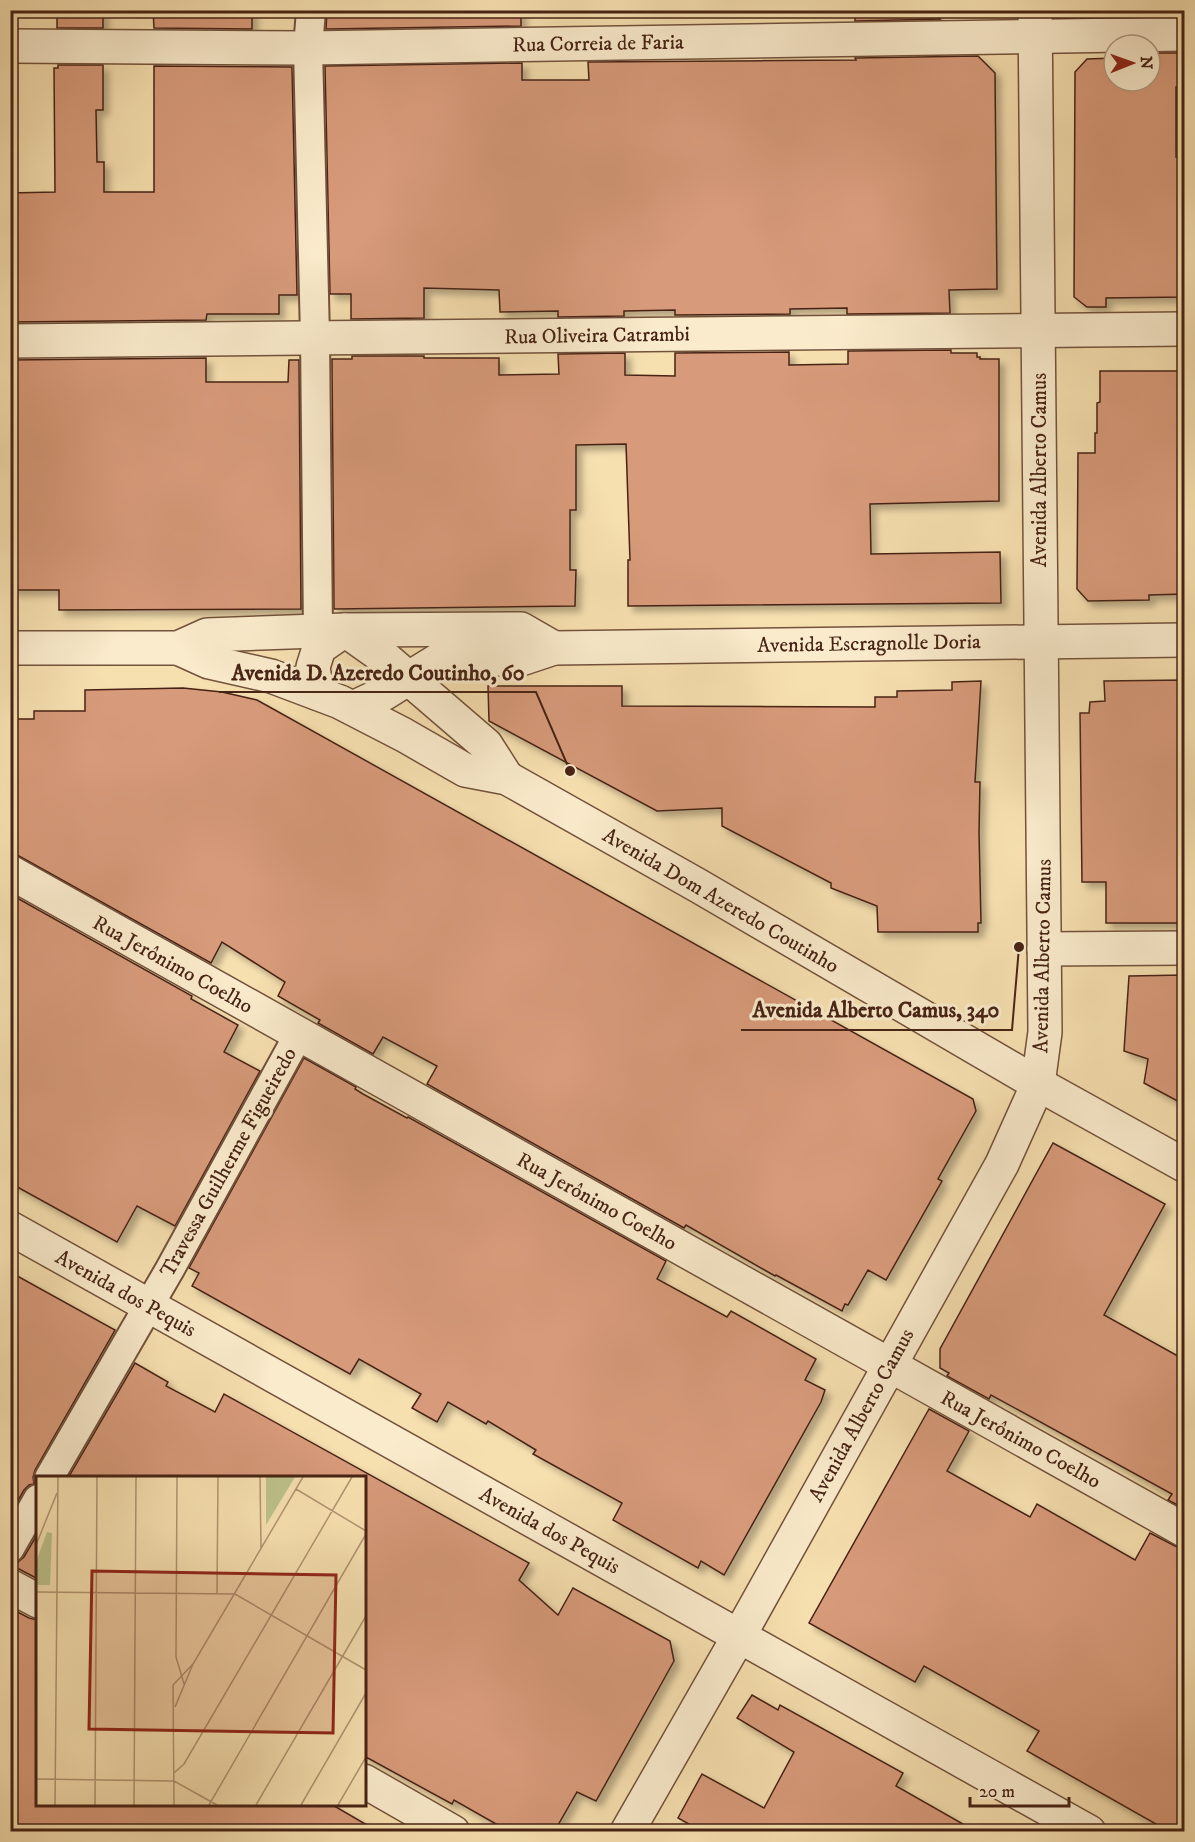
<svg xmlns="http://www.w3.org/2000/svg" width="1195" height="1842" viewBox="0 0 1195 1842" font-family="'IM FELL DW Pica',serif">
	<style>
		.building { fill: #d79a7a; stroke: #472315; stroke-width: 1.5; filter: url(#shadow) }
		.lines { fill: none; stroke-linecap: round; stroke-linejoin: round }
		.pedestrian-casing { stroke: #73523c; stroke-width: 32 }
		.minor-casing { stroke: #73523c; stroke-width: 36 }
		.pedestrian { stroke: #faebcc; stroke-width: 28 }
		.minor { stroke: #faebcc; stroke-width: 33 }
		.labels { text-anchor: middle; stroke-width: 6; stroke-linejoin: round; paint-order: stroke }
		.street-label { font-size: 21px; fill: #472315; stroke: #faebcc }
		.inset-road { fill: none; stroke: #b19472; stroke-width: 1.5 }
		.view { fill: #8f2418; fill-opacity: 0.15; stroke: #8f2418; stroke-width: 3 }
		.inset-edge { fill: none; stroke: #472315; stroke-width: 3 }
		.leader { fill: none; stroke: #472315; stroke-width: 2 }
		.callout-dot { fill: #472315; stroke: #faebcc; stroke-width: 2 }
		.callout-label { font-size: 22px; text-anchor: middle; font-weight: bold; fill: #472315; stroke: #faebcc; stroke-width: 6; stroke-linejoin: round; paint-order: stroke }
	</style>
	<defs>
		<filter id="shadow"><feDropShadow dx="5.5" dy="5.5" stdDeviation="3" flood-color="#0004"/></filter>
	</defs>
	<rect width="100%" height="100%" fill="#f7e0b0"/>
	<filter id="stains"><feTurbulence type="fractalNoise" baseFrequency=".00333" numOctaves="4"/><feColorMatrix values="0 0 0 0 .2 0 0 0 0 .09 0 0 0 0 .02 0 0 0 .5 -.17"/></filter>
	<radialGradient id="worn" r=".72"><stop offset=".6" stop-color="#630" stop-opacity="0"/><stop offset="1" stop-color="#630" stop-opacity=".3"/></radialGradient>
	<!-- building -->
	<g class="building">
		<rect x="57" y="10" width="46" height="18"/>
		<path d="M153,10H252V29L154,28Z"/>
		<path d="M327,10H521V26L326,29Z"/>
		<path d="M855,10H931L940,19L855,21Z"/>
		<path d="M1156,10H1185V15L1157,16Z"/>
		<path d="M1157,53H1185V87H1176V157H1185V207H1179V258H1185V297L1106,298V307H1087L1074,297L1075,72L1087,59L1114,58V81H1150V58H1157Z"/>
		<path d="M978,56L995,73L997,289L949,290L950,313L847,314V308L790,309V314L675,315V310L624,311V316L558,317V311L500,312L499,290L424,288V318L351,319V294H330L325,66L522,63V80H589L588,62L856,60L855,58Z"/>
		<path d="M58,65H103V110H96L97,162H104V192H154V66L292,67L297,295H279V314H207L206,320L10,322V193L55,192L54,68H58Z"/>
		<path d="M951,350V353H977V357H980V359H999V501L870,504L871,554L1000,552L1001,603L628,606V560H630L626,444L576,445V510H570V570H576L575,606L334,609L332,359H352V356H424V358H499V375L559,374L558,354L625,353V375L675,376V353L789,352V365L848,364V351Z"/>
		<path d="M206,358V382H288L289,360H299L301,609L59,610V590H10V360Z"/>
		<path d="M1100,371H1185V423H1179L1180,483H1185V594L1149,595V600L1088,601L1077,589L1078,453H1095V433H1097V403L1100,402Z"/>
		<path d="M1185,680V881H1182L1183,923H1106V882H1082L1080,713H1089L1090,702L1105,701L1104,681Z"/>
		<path d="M981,681L975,782H980L979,833L981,923H978V932H878L877,906L831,888V883L722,826V808L657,811L489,721L488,686H622V706L875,707V697H897V691L952,690V682Z"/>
		<path d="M183,688L222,692L257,700L973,1099L976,1111L938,1179L942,1181L886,1280L868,1270L848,1305L845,1304L842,1311L776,1275L775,1276L686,1225L684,1228L427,1084L437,1066L383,1037L373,1054L318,1023L320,1020L278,996L285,982L222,942L211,963L19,856L10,853V719H34V711H85V690Z"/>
		<path d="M10,894L192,996L191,999L238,1025L224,1052L260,1071L175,1226L137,1206L117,1242L10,1183Z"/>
		<path d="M1185,975V1105L1144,1083L1148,1059L1124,1051L1129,976Z"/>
		<path d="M304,1058L356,1087L355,1089L363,1094L407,1118L408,1117L666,1261L657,1279L727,1317L731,1311L816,1359L805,1380L825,1390L821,1402L724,1575L701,1561L698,1568L613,1520L622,1503L533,1454L536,1450L488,1421L486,1424L448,1402L437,1422L412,1408L421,1394L359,1359L350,1374L192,1286L199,1273L189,1268Z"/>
		<path d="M1053,1143L1165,1204L1104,1315L1185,1360V1509L1168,1500L1172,1494L991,1395L989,1399L947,1376L949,1373L940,1368V1349Z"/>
		<path d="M10,1272L115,1330L35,1470L33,1477L34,1484L29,1485L24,1490L10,1514Z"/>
		<path d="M135,1363L168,1382L166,1386L215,1412L224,1394L529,1563L519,1580L558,1615L573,1588L670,1641L674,1661L596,1801L577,1792L554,1832H510L454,1800L452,1804L364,1756V1478H68Z"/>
		<path d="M929,1409L969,1431L947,1471L1030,1517L1037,1504L1135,1560L1150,1533L1175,1546L1185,1549V1821L1179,1832H1170L1027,1751L1039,1731L924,1666L915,1682L809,1623Z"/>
		<path d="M38,1533V1579L19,1569L10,1567V1564L18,1562L24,1557Z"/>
		<path d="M10,1608L29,1618L38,1620V1804H331L379,1832H10Z"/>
		<path d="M752,1695L778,1710L780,1705L903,1773L896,1786L977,1832H703L678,1818L702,1774L764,1808L794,1752L737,1718Z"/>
	</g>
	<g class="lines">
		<defs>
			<g id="pedestrian">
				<path d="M311,10L308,48L315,337L318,631"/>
				<path d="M49,1478L170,1269L299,1034"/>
				<path d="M10,1548L38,1499"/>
			</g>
			<g id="minor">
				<path d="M10,46L308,48L1184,34"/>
				<path d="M10,341L1184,329"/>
				<path d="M10,648H178L207,635L345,630L386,659L486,745L507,778"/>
				<path d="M178,648L209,662L271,676L340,702L404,735L465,770L507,778L697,885L1038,1084L1184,1165"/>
				<path d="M317,693L313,667L319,648L345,630L521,629L554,648"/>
				<path d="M353,708L385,693L440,659H521L554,648L1184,640"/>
				<path d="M10,872L1184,1530"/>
				<path d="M1044,949L1184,948"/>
				<path d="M10,1228L1089,1832"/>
				<path d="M10,1586L38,1601"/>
				<path d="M364,1781L453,1832"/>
				<path d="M627,1832L739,1636L1002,1164L1038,1084L1045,1032L1035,10"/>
			</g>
		</defs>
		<!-- pedestrian casing -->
		<use href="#pedestrian" class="pedestrian-casing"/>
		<!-- minor casing -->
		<use href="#minor" class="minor-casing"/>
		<!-- pedestrian -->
		<use href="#pedestrian" class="pedestrian"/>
		<!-- minor -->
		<use href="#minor" class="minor"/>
	</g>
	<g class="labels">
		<!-- street labels -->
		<g class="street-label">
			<text transform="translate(598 43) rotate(-1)" y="7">Rua Correia de Faria</text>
			<text transform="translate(597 335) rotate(-1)" y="7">Rua Oliveira Catrambi</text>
			<text transform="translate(1039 470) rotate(-90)" y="7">Avenida Alberto Camus</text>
			<text transform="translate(869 643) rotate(-1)" y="7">Avenida Escragnolle Doria</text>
			<text transform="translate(721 900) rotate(30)" y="7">Avenida Dom Azeredo Coutinho</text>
			<text transform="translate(1042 956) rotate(-89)" y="7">Avenida Alberto Camus</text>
			<text transform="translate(173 964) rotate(29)" y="7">Rua Jerônimo Coelho</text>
			<text transform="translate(228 1162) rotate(-61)" y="7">Travessa Guilherme Figueiredo</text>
			<text transform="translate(597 1201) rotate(29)" y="7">Rua Jerônimo Coelho</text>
			<text transform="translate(126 1293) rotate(29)" y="7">Avenida dos Pequis</text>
			<text transform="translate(861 1415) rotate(-61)" y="7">Avenida Alberto Camus</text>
			<text transform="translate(1021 1439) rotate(29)" y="7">Rua Jerônimo Coelho</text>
			<text transform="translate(550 1530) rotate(29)" y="7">Avenida dos Pequis</text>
		</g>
	</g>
	<!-- overview -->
	<g transform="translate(36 1476)">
		<rect width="330" height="330" fill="#f7e0b0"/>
		<path d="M230,1H259L230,49ZM11,56L16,57L14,109H0V86Z" fill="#bdc28b"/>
		<path class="inset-road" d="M141,1L140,181L148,208M224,1L225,73M260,13L330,55M0,69L21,17M0,116L199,118L330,194M181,117L182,1M139,231L157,188L267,1M138,297L148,288L316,1M0,303L138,305L181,329M19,329L22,1M59,329L61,1M98,329L100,1M138,329L137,209L157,188M173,329L330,58M220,329L330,140M265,329L330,217M302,329L330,281"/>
		<path class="view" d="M56,95L300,99L297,257L53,253Z"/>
		<rect width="330" height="330" class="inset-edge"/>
	</g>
	<!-- callouts -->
	<path class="leader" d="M570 771L536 692H219M1019 947L1012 1030H741"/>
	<g class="callout-dot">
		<circle cx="570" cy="771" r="6"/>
		<circle cx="1019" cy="947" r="6"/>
	</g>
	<g class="callout-label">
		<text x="378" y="680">Avenida D. Azeredo Coutinho, 60</text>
		<text x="876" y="1017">Avenida Alberto Camus, 340</text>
	</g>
	<!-- margin -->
	<rect width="1195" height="1842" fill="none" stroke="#f7e0b0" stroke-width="36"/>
	<rect x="12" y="12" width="1171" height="1818" fill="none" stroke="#472315" stroke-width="3"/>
	<rect x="18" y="18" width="1159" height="1806" fill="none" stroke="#472315" stroke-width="1.5"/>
	<!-- north arrow -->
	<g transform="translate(1132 63) rotate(89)"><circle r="28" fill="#faebcc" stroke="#b29b83" stroke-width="1.5"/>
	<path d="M0-4.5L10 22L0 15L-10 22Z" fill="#8f2418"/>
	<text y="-9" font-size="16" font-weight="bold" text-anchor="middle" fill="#472315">N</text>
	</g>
	<!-- scale -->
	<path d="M970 1797v9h99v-9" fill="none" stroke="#472315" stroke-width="3"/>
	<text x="979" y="1797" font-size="18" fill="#472315" stroke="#faebcc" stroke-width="4.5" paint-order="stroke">20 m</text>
	<rect width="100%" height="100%" filter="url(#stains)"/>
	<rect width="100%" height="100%" fill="url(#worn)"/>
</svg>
